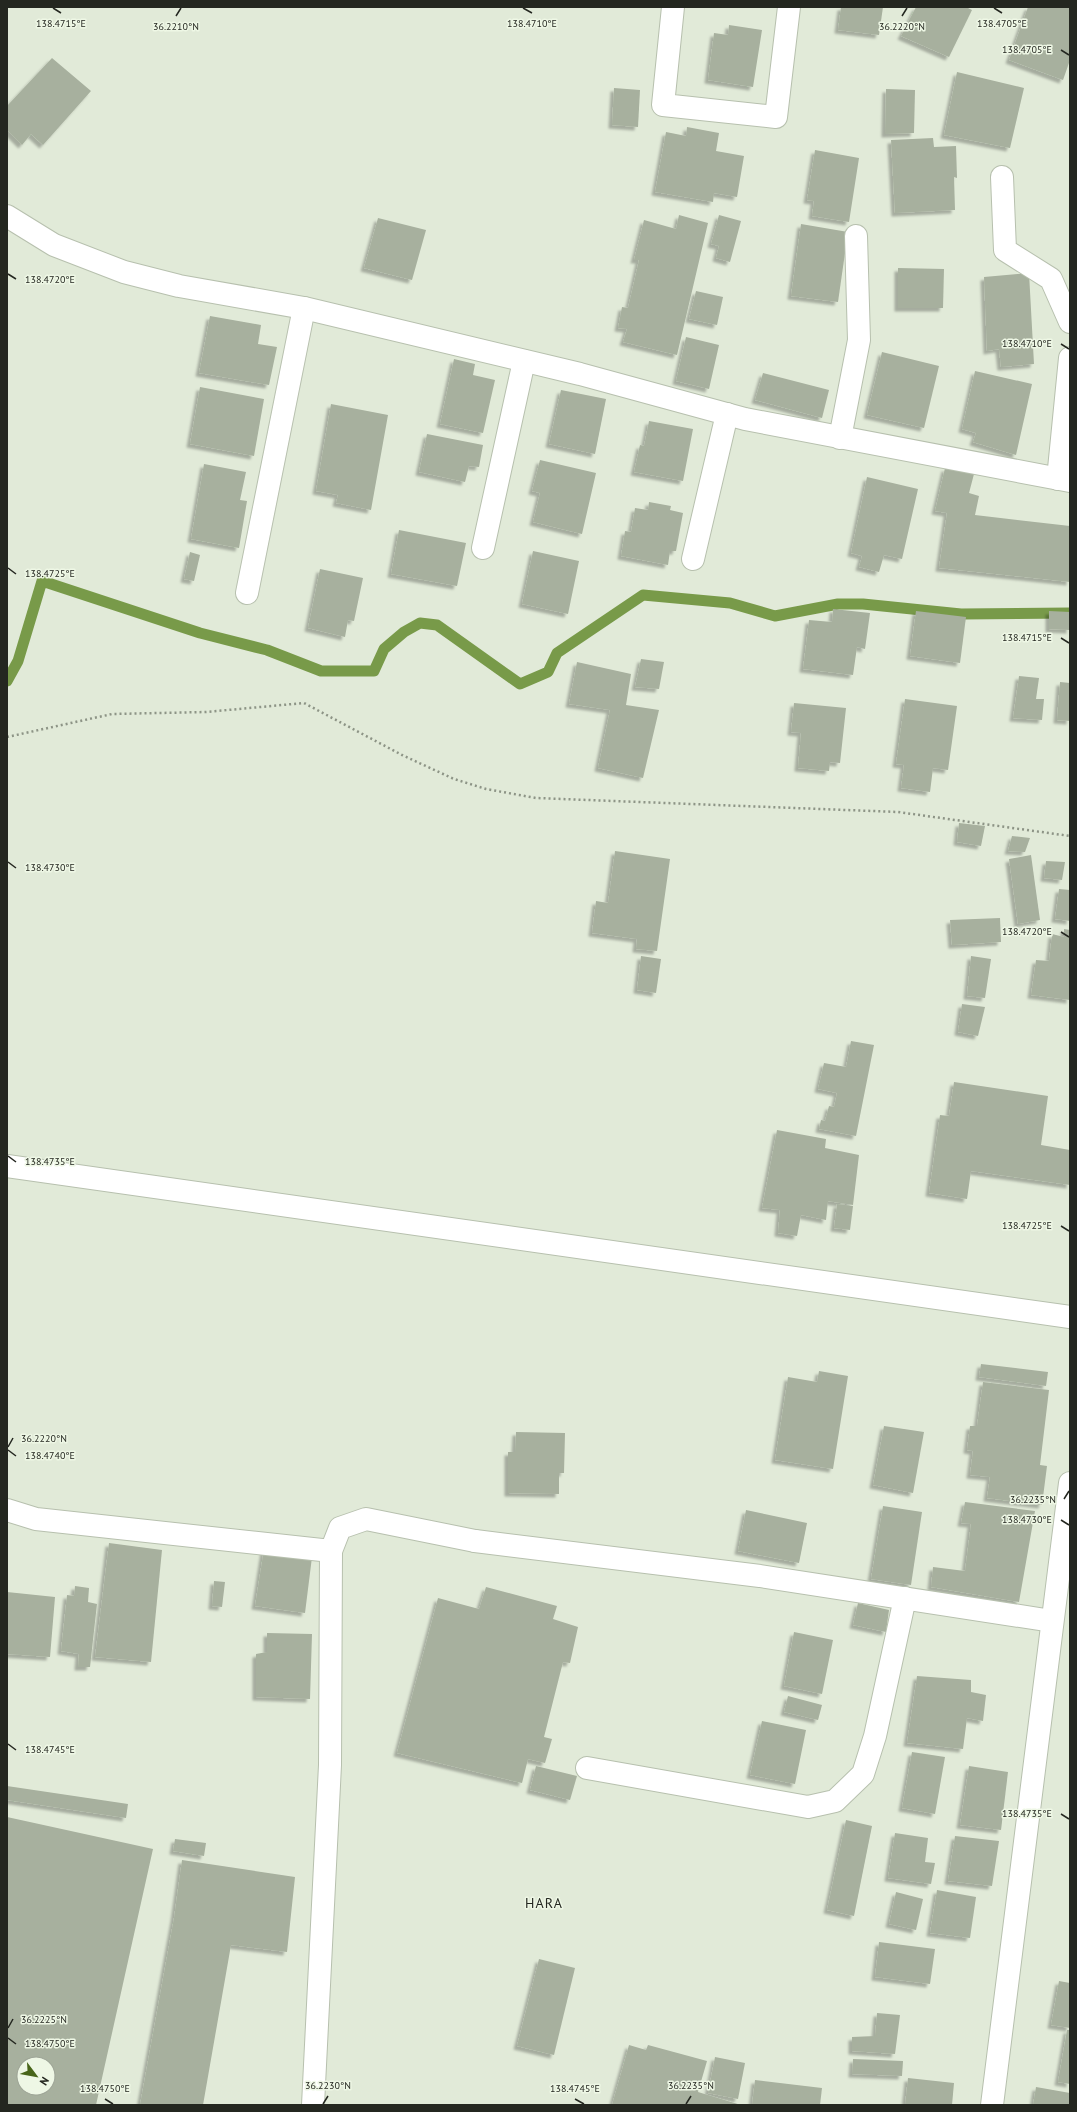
<svg xmlns="http://www.w3.org/2000/svg" width="1077" height="2112" viewBox="0 0 1077 2112" font-family="'PT Sans',sans-serif">
	<style>
		.lines { fill: none; stroke-linecap: round; stroke-linejoin: round }
		.stream { stroke: #789a49; stroke-width: 11 }
		.building { fill: #a7b09e; fill-rule: evenodd; filter: url(#shadow) }
		.service-casing { stroke: #b7c0ae; stroke-width: 24 }
		.minor-casing { stroke: #b7c0ae; stroke-width: 24 }
		.tertiary-casing { stroke: #b7c0ae; stroke-width: 24 }
		.path { stroke: #8d9486; stroke-width: 2.5; stroke-dasharray: 2 3; stroke-linecap: butt }
		.service { stroke: #fff; stroke-width: 22 }
		.minor { stroke: #fff; stroke-width: 22 }
		.tertiary { stroke: #fff; stroke-width: 22 }
		.ticks { fill: none; stroke: #242720; stroke-width: 1.5 }
		.labels { text-anchor: middle; stroke-width: 3; stroke-linejoin: round; paint-order: stroke }
		.quarter-label { font-size: 14px; letter-spacing: 1px; fill: #242720; stroke: #eef7e5 }
		.ticks-label { font-size: 10px; text-anchor: middle; fill: #242720; stroke: #eef7e5; stroke-width: 3; stroke-linejoin: round; paint-order: stroke }
	</style>
	<defs>
		<filter id="shadow"><feDropShadow dx="-3.5" dy="3.5" stdDeviation="1" flood-color="#0004"/></filter>
	</defs>
	<rect width="100%" height="100%" fill="#e1ead8"/>
	<g class="lines">
		<!-- stream -->
		<path class="stream" d="M7,681L18,661L42,581L200,633L267,650L321,671H374L384,649L404,632L420,623L437,625L520,684L548,672L557,653L643,595L730,603L775,616L838,604H863L961,614L1070,613"/>
	</g>
	<!-- building -->
	<g class="building">
		<path d="M841,7H883L879,35L838,30Z"/>
		<path d="M916,7H966L972,10L949,57L901,36Z"/>
		<path d="M1028,7H1070V60L1063,80L1009,60Z"/>
		<path d="M729,25L762,30L753,87L708,80L714,33L728,35Z"/>
		<path d="M52,58L91,91L43,145L31,134L22,145L7,130V106Z"/>
		<path d="M957,72L1024,88L1010,148L944,135Z"/>
		<path d="M614,88L640,90L638,127L612,125Z"/>
		<path d="M886,89L915,90L914,133L885,134Z"/>
		<path d="M687,127L719,133L716,151L744,156L737,197L714,193L713,202L655,192L666,132L686,136Z"/>
		<path d="M933,138L934,147L956,146L957,178L954,177L955,210L895,213L891,140Z"/>
		<path d="M815,150L859,158L849,222L812,216L814,201L807,200Z"/>
		<path d="M679,215L708,223L677,355L623,342L627,329L618,328L622,307L628,308L639,260H634L644,220L676,229Z"/>
		<path d="M719,215L741,221L730,262L716,258L719,246L711,244Z"/>
		<path d="M378,218L426,230L412,280L364,268Z"/>
		<path d="M801,224L848,232L838,302L791,296Z"/>
		<path d="M898,268L944,269L943,308H898Z"/>
		<path d="M1029,273L1034,364L1001,367L999,349L987,351L984,277Z"/>
		<path d="M696,291L723,297L717,325L689,319Z"/>
		<path d="M210,316L261,325L258,344L277,347L269,385L199,373Z"/>
		<path d="M686,337L719,345L709,389L676,381Z"/>
		<path d="M882,352L939,366L924,428L867,415Z"/>
		<path d="M454,359L475,364L473,375L495,380L483,433L440,424Z"/>
		<path d="M975,371L1032,384L1016,455L973,442L976,433L962,429Z"/>
		<path d="M763,373L829,390L822,418L755,400Z"/>
		<path d="M200,387L264,399L254,456L190,444Z"/>
		<path d="M561,390L606,399L595,454L549,444Z"/>
		<path d="M331,404L388,415L371,510L336,503L338,495L316,491Z"/>
		<path d="M649,421L693,429L683,481L634,472L640,445L644,446Z"/>
		<path d="M427,434L483,445L479,467L469,466L465,482L419,472Z"/>
		<path d="M540,460L596,473L582,534L533,522L540,493L532,491Z"/>
		<path d="M204,464L246,472L240,500L247,501L239,548L191,539Z"/>
		<path d="M945,468L974,474L969,493L979,496L975,515L1070,526V582L939,568L947,513L935,511Z"/>
		<path d="M867,477L918,489L902,559L884,555L879,572L859,567L862,556L851,553Z"/>
		<path d="M649,502L671,506L670,510L683,513L676,551H670L668,565L621,556L625,531L631,532L635,508L648,510Z"/>
		<path d="M399,530L466,543L457,586L391,574Z"/>
		<path d="M533,551L579,561L568,614L522,604Z"/>
		<path d="M190,552L200,555L194,581L184,579Z"/>
		<path d="M320,569L363,578L354,621L348,620L345,637L308,628Z"/>
		<path d="M833,609L870,613L865,649L857,647L853,675L803,669L809,620L832,622Z"/>
		<path d="M916,611L966,617L960,663L910,656Z"/>
		<path d="M1049,611L1070,612V630L1049,629Z"/>
		<path d="M641,659L664,662L659,689L635,687Z"/>
		<path d="M577,662L631,674L626,705L659,710L643,778L598,768L610,710L569,704Z"/>
		<path d="M1019,676L1039,678L1036,699H1044L1042,720L1013,718Z"/>
		<path d="M1060,682L1070,683V721L1057,720Z"/>
		<path d="M905,699L957,706L948,770L933,768L930,792L901,788L904,765L896,764Z"/>
		<path d="M794,703L846,708L840,763L830,762L829,771L798,768L801,733L791,732Z"/>
		<path d="M959,823L985,826L981,846L957,842Z"/>
		<path d="M1012,836L1030,838L1025,852L1008,851Z"/>
		<path d="M615,851L670,859L657,951L636,949L637,939L592,933L596,901L608,903Z"/>
		<path d="M1031,855L1040,920L1018,924L1009,859Z"/>
		<path d="M1046,861L1065,862L1062,880L1044,878Z"/>
		<path d="M1059,889L1070,890V921L1055,919Z"/>
		<path d="M1000,918L1001,942L952,945L950,920Z"/>
		<path d="M1064,929L1070,930V1000L1031,995L1036,960L1049,961L1052,934L1064,937Z"/>
		<path d="M641,956L661,959L656,993L637,990Z"/>
		<path d="M971,956L991,959L985,998L967,996Z"/>
		<path d="M962,1004L985,1007L978,1036L958,1032Z"/>
		<path d="M851,1041L874,1045L856,1136L819,1129L821,1120L825,1121L829,1106L834,1107L837,1093L818,1089L824,1063L846,1067Z"/>
		<path d="M954,1082L1048,1096L1041,1145L1070,1150V1185L971,1171L967,1199L929,1193L940,1115L949,1116Z"/>
		<path d="M777,1130L826,1139L825,1148L859,1155L853,1205L828,1201L826,1220L801,1215L797,1236L778,1233L780,1210L762,1208Z"/>
		<path d="M837,1204L853,1206L850,1230L834,1228Z"/>
		<path d="M981,1364L1048,1372L1046,1386L979,1377Z"/>
		<path d="M819,1371L848,1376L833,1469L775,1460L788,1377L817,1382Z"/>
		<path d="M983,1382L1049,1390L1040,1465L1047,1466L1042,1505L987,1498L990,1477L970,1475L973,1451L967,1450L970,1426H977Z"/>
		<path d="M884,1426L924,1432L913,1493L873,1485Z"/>
		<path d="M516,1432L565,1433L564,1473H559V1494L508,1493V1452H515Z"/>
		<path d="M965,1502L1035,1511L1019,1602L931,1587L933,1567L965,1571L971,1524L961,1523Z"/>
		<path d="M883,1506L922,1512L911,1585L871,1579Z"/>
		<path d="M746,1510L807,1523L799,1563L738,1551Z"/>
		<path d="M109,1543L162,1550L151,1662L95,1657Z"/>
		<path d="M264,1549L312,1557L305,1613L255,1606Z"/>
		<path d="M214,1581L225,1582L222,1607L212,1606Z"/>
		<path d="M75,1586L89,1588L88,1602L97,1604L90,1667H78L79,1654L61,1651L67,1595L74,1596Z"/>
		<path d="M486,1587L557,1606L553,1619L578,1627L570,1663L563,1662L544,1737L552,1739L545,1763L528,1759L522,1783L397,1753L438,1598L479,1609Z"/>
		<path d="M7,1592L55,1597L50,1657L7,1654Z"/>
		<path d="M858,1603L889,1610L886,1632L853,1625Z"/>
		<path d="M794,1632L833,1640L822,1694L784,1686Z"/>
		<path d="M267,1633L312,1634L310,1699L256,1697V1654L267,1652Z"/>
		<path d="M917,1676L971,1680V1692L986,1695L983,1721L967,1718L963,1749L907,1743Z"/>
		<path d="M788,1696L822,1705L818,1720L784,1712Z"/>
		<path d="M762,1721L806,1730L795,1784L750,1775Z"/>
		<path d="M912,1752L945,1757L935,1814L902,1808Z"/>
		<path d="M536,1766L577,1776L570,1800L530,1790Z"/>
		<path d="M969,1766L1008,1772L1001,1830L960,1825Z"/>
		<path d="M7,1786L128,1804L126,1818L7,1800Z"/>
		<path d="M7,1817L153,1849L96,2105H7ZM24,2064H48V2088H24Z"/>
		<path d="M846,1820L872,1826L854,1916L827,1910Z"/>
		<path d="M895,1833L928,1838L925,1862L935,1863L931,1884L888,1878Z"/>
		<path d="M955,1836L999,1841L992,1886L948,1881Z"/>
		<path d="M175,1839L206,1843L204,1856L173,1851Z"/>
		<path d="M182,1860L295,1877L287,1952L231,1945L203,2105H140L174,1918Z"/>
		<path d="M937,1890L976,1897L970,1938L930,1933Z"/>
		<path d="M896,1892L923,1899L916,1930L889,1924Z"/>
		<path d="M879,1942L935,1949L930,1984L875,1977Z"/>
		<path d="M539,1959L575,1968L554,2055L517,2046Z"/>
		<path d="M1059,1981L1070,1983V2028L1051,2025Z"/>
		<path d="M877,2013L900,2015L895,2054L852,2051V2037L875,2036Z"/>
		<path d="M1067,2030H1070V2084L1058,2082Z"/>
		<path d="M629,2045L646,2050L648,2045L707,2061L698,2092L741,2105H612Z"/>
		<path d="M715,2057L745,2063L738,2099L708,2093Z"/>
		<path d="M853,2059L903,2061L902,2076L852,2074Z"/>
		<path d="M908,2078L954,2083L952,2105H905Z"/>
		<path d="M755,2080L822,2088L820,2105H752Z"/>
		<path d="M1036,2087L1070,2093V2105H1033Z"/>
	</g>
	<g class="lines">
		<defs>
			<g id="service">
				<path d="M673,7L663,105L776,117L789,7"/>
				<path d="M483,548L524,361"/>
				<path d="M693,559L727,414"/>
				<path d="M247,593L304,308"/>
				<path d="M475,1541L760,1576L1052,1621"/>
				<path d="M587,1768L808,1807L835,1801L863,1774L875,1736L905,1598"/>
			</g>
			<g id="minor">
				<path d="M1002,177L1005,250L1051,279L1070,322"/>
				<path d="M7,216L54,245L124,272L179,286L304,308L580,374L745,419L1070,481"/>
				<path d="M840,438L859,340L856,236"/>
				<path d="M1058,479L1070,358"/>
				<path d="M7,1510L36,1519L331,1551L340,1528L366,1519L475,1541"/>
				<path d="M313,2105L330,1765L331,1551"/>
			</g>
			<g id="tertiary">
				<path d="M7,1166L1070,1317"/>
				<path d="M992,2105L1070,1483"/>
			</g>
		</defs>
		<!-- service casing -->
		<use href="#service" class="service-casing"/>
		<!-- minor casing -->
		<use href="#minor" class="minor-casing"/>
		<!-- tertiary casing -->
		<use href="#tertiary" class="tertiary-casing"/>
		<!-- path -->
		<path class="path" d="M7,737L112,714L206,712L304,703L402,755L454,779L486,789L536,798L898,812L1070,836"/>
		<!-- service -->
		<use href="#service" class="service"/>
		<!-- minor -->
		<use href="#minor" class="minor"/>
		<!-- tertiary -->
		<use href="#tertiary" class="tertiary"/>
	</g>
	<!-- ticks -->
	<path class="ticks" d="M53,8L61,13M523,8L532,13M994,8L1002,13M176,16L181,8M902,16L907,8M1061,50L1069,55M8,274L16,279M1061,344L1069,349M8,568L16,574M1061,638L1069,643M8,862L16,868M1061,932L1069,937M8,1156L16,1162M1061,1226L1069,1231M8,1447L13,1438M8,1450L16,1456M1064,1499L1069,1491M1061,1520L1069,1525M8,1744L16,1750M1061,1814L1069,1819M8,2028L13,2019M8,2038L16,2044M105,2099L113,2104M575,2099L584,2104M323,2104L328,2096M686,2104L691,2096"/>
	<g class="labels">
		<!-- quarter labels -->
		<g class="quarter-label">
			<text x="544" y="1908">HARA</text>
		</g>
	</g>
	<g class="ticks-label">
		<text x="61" y="27">138.4715°E</text>
		<text x="532" y="27">138.4710°E</text>
		<text x="1002" y="27">138.4705°E</text>
		<text x="176" y="30">36.2210°N</text>
		<text x="902" y="30">36.2220°N</text>
		<text x="1027" y="53">138.4705°E</text>
		<text x="50" y="283">138.4720°E</text>
		<text x="1027" y="347">138.4710°E</text>
		<text x="50" y="577">138.4725°E</text>
		<text x="1027" y="641">138.4715°E</text>
		<text x="50" y="871">138.4730°E</text>
		<text x="1027" y="935">138.4720°E</text>
		<text x="50" y="1165">138.4735°E</text>
		<text x="1027" y="1229">138.4725°E</text>
		<text x="44" y="1442">36.2220°N</text>
		<text x="50" y="1459">138.4740°E</text>
		<text x="1033" y="1503">36.2235°N</text>
		<text x="1027" y="1523">138.4730°E</text>
		<text x="50" y="1753">138.4745°E</text>
		<text x="1027" y="1817">138.4735°E</text>
		<text x="44" y="2023">36.2225°N</text>
		<text x="50" y="2047">138.4750°E</text>
		<text x="328" y="2089">36.2230°N</text>
		<text x="691" y="2089">36.2235°N</text>
		<text x="105" y="2092">138.4750°E</text>
		<text x="575" y="2092">138.4745°E</text>
	</g>
	<!-- border -->
	<rect width="1077" height="2112" fill="none" stroke="#242720" stroke-width="16"/>
	<!-- north arrow -->
	<g transform="translate(36 2076) rotate(122)"><circle r="19" fill="#eef7e5" stroke="#9da496"/>
	<path d="M0-3L7 15L0 10L-7 15Z" fill="#486519"/>
	<text y="-6" font-size="11" font-weight="bold" text-anchor="middle" fill="#242720">N</text>
	</g>
</svg>
